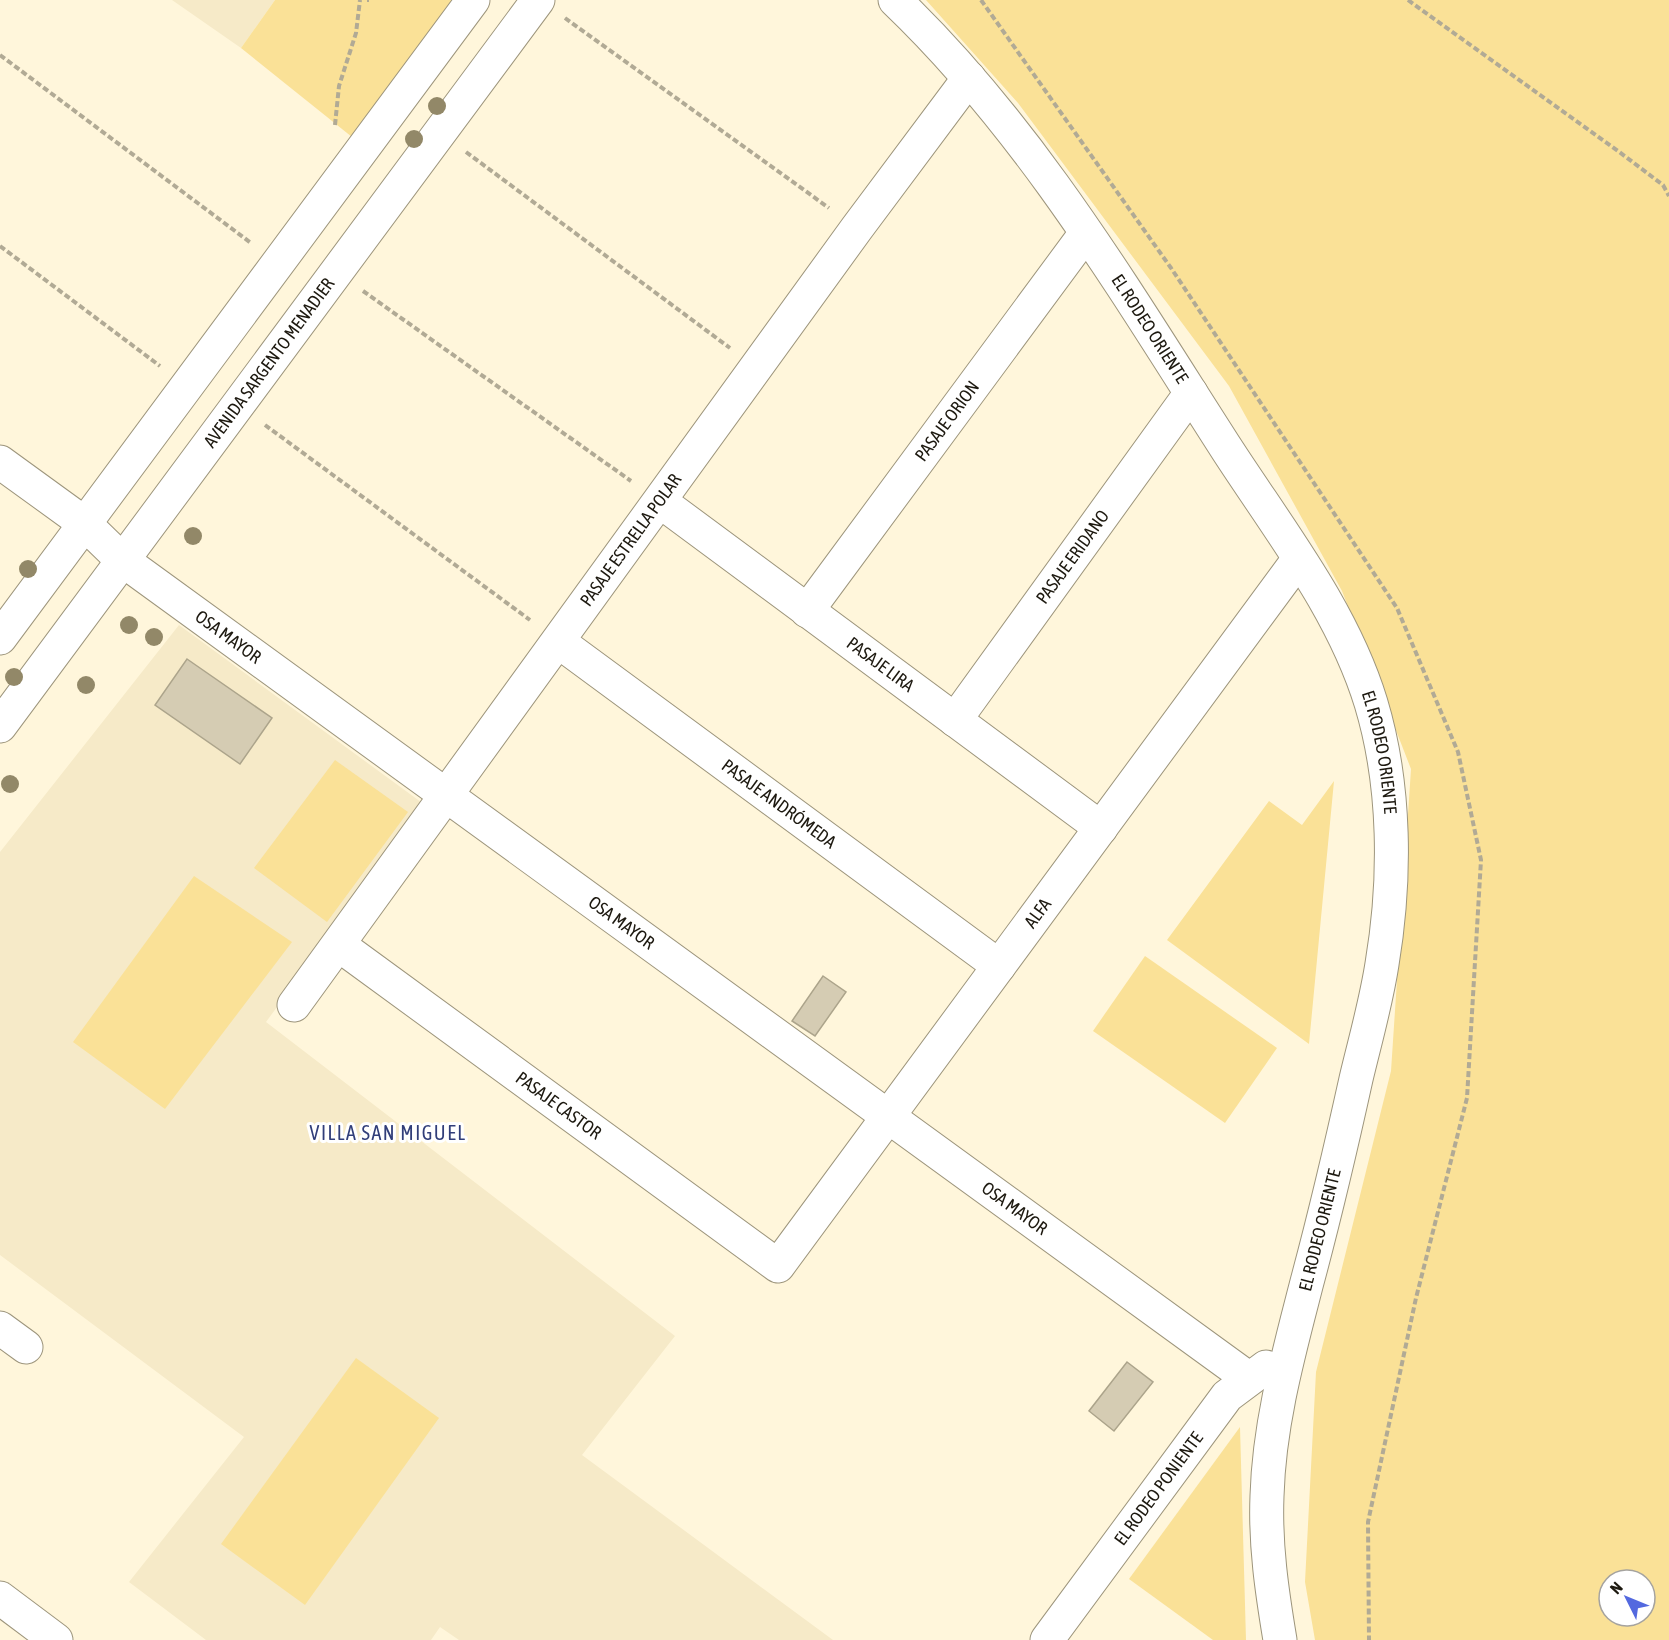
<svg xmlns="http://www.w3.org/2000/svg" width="1669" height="1640" viewBox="0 0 1669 1640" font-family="'Asap Condensed',sans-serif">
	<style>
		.built { fill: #f6eac8 }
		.green { fill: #fae197; fill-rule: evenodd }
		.building { fill: #d5ccb3; stroke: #aca48b; stroke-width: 1.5 }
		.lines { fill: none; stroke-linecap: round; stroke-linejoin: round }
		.street-casing { stroke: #9d957c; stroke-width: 35 }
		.secondary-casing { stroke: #9d957c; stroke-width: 35 }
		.path { stroke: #b1aa95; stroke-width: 4; stroke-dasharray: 6 3; stroke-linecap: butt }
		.street { stroke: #fff; stroke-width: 33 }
		.secondary { stroke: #fff; stroke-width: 33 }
		.tree { fill: #928868 }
		.labels { text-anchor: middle; stroke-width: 6; stroke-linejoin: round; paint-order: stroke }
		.street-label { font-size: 18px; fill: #1d1910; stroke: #fff }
		.neighbourhood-label { font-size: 20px; letter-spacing: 1.5px; fill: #313e79; stroke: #fff }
	</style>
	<rect width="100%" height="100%" fill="#fff6db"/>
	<!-- built -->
	<g class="built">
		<path d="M172,0H275L241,48Z"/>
		<path d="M179,625L425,805L266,1022L675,1336L582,1455L833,1640H459L440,1627L431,1640H206L129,1582L244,1437L0,1255V852Z"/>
	</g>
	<!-- green -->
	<g class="green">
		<path d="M275,0H457L357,141L241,48Z"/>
		<path d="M926,0H1669V1640H1315L1305,1582L1316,1372L1391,1071L1411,769L1342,591L1229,386L1018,103ZM1609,1580H1645V1616H1609Z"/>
		<path d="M335,760L408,812L327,922L254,868Z"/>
		<path d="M1334,781L1309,1044L1167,940L1269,801L1302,825Z"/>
		<path d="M194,876L292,942L165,1109L73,1042Z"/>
		<path d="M1145,956L1277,1048L1225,1123L1093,1031Z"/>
		<path d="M356,1358L439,1418L305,1605L221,1544Z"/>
		<path d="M1240,1427L1246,1640H1213L1129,1579Z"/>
	</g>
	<!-- building -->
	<g class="building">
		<path d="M187,659L272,718L240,764L155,705Z"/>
		<path d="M823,976L846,992L815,1036L792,1021Z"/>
		<path d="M1127,1362L1153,1382L1114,1431L1089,1411Z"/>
	</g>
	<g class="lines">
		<defs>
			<g id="street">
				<path id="s1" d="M895,0C1031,130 1127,294 1228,451C1280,531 1343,611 1371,703C1396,786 1396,880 1382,964C1376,1003 1365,1041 1356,1079C1341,1147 1325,1215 1307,1282C1289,1352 1269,1423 1267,1496C1265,1545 1272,1592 1280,1640"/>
				<path id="s2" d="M0,462L84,523L121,559L1248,1378"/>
				<path id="s3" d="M661,502L1101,828"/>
				<path id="s4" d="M807,611L1086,233"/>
				<path id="s5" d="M559,642L999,966"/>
				<path id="s6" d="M955,720L1191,393"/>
				<path id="s7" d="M339,945L778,1266L1298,560"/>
				<path id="s8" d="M294,1005L857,228L969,78"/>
				<path d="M0,1328L26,1347"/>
				<path d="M0,1598L56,1640"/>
				<path id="s9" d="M1047,1640L1227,1396L1266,1367"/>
			</g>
			<g id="secondary">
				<path d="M0,638L473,0"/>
				<path id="s10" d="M0,726L538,0"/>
			</g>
		</defs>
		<!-- street casing -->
		<use href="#street" class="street-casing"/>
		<!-- secondary casing -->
		<use href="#secondary" class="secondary-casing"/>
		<!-- path -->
		<g class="path">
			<path d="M367,0H369"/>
			<path d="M981,0L1171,268L1397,608L1458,752L1481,860L1467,1098L1416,1298L1368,1522L1369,1640"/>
			<path d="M1408,0L1618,151L1663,185L1669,196"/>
			<path d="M565,18L829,208"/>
			<path d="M0,55L251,243"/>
			<path d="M335,125L339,86L356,33L360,0"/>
			<path d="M466,152L730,348"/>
			<path d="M0,246L160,366"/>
			<path d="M363,291L631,481"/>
			<path d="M265,425L530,620"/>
		</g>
		<!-- street -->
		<use href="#street" class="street"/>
		<!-- secondary -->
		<use href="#secondary" class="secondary"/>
	</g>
	<!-- trees -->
	<g class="tree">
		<circle cx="437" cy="106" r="9"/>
		<circle cx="414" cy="139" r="9"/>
		<circle cx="193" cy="536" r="9"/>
		<circle cx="28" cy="569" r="9"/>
		<circle cx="129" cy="625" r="9"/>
		<circle cx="154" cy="637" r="9"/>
		<circle cx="14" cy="677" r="9"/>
		<circle cx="86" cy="685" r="9"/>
		<circle cx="10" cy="784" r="9"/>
	</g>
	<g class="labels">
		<!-- street labels -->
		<g class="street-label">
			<text dy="6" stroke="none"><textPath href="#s1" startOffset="417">EL RODEO ORIENTE</textPath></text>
			<text dy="6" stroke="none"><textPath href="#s10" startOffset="452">AVENIDA SARGENTO MENADIER</textPath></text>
			<text dy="6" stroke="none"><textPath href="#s4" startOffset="236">PASAJE ORION</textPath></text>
			<text dy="6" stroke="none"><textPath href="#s8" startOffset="574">PASAJE ESTRELLA POLAR</textPath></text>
			<text dy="6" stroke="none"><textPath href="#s6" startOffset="201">PASAJE ERIDANO</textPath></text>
			<text dy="6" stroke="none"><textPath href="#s2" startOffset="288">OSA MAYOR</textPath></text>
			<text dy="6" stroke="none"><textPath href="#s3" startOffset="273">PASAJE LIRA</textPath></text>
			<text dy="6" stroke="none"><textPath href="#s1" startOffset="903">EL RODEO ORIENTE</textPath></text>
			<text dy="6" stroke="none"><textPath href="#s5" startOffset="273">PASAJE ANDRÓMEDA</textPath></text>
			<text dy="6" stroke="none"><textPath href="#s7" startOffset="982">ALFA</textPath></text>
			<text dy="6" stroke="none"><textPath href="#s2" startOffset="774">OSA MAYOR</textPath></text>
			<text dy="6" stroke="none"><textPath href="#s7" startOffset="272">PASAJE CASTOR</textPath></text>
			<text dy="6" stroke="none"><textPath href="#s2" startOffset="1260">OSA MAYOR</textPath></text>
			<text transform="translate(1320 1230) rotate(-76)" y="6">EL RODEO ORIENTE</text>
			<text dy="6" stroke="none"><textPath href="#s9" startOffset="188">EL RODEO PONIENTE</textPath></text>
		</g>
		<!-- neighbourhood labels -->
		<g class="neighbourhood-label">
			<text x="388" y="1140">VILLA SAN MIGUEL</text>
		</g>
	</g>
	<!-- north arrow -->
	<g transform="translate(1627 1598) rotate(313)"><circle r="28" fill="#ffffff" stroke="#a5a39f" stroke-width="1.5"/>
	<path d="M0-4.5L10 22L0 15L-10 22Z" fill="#5369df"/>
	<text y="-9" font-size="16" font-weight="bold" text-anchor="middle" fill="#1d1910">N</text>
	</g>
</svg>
